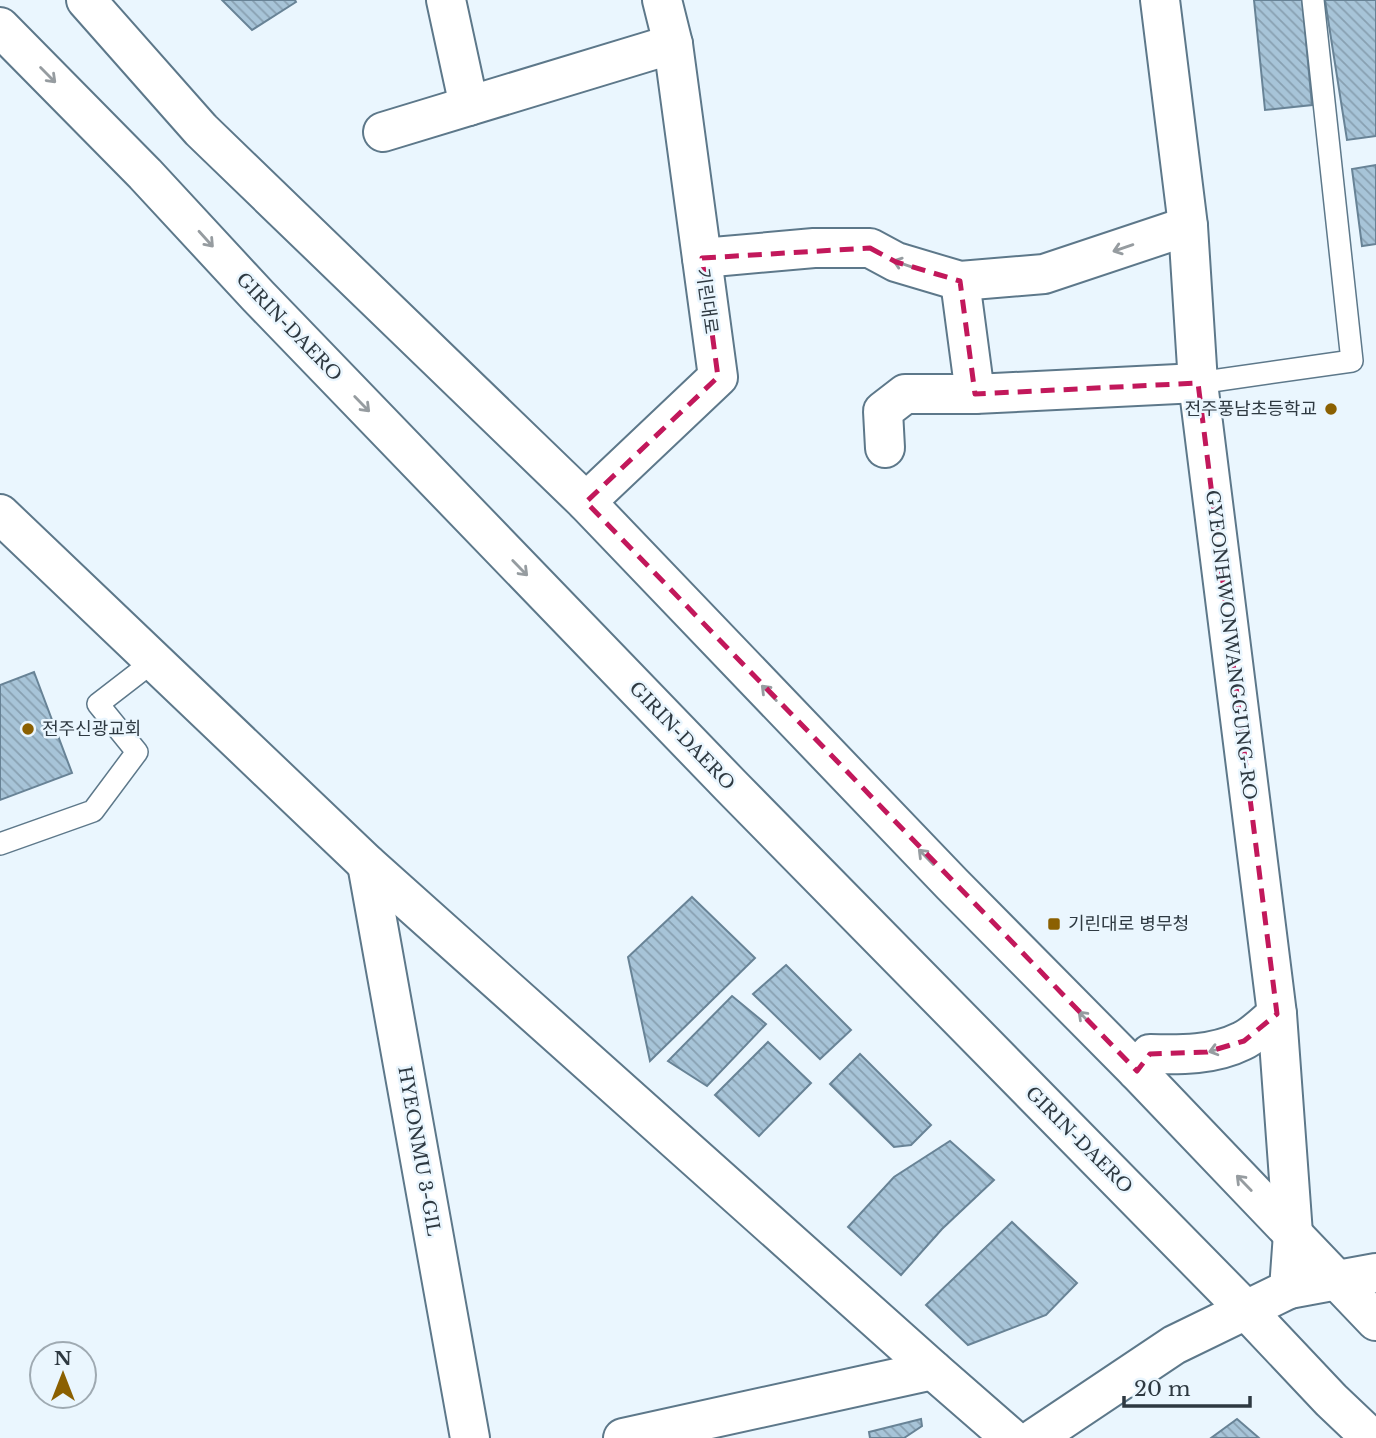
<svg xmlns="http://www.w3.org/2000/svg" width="1376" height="1438" viewBox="0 0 1376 1438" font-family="'Libre Baskerville','Noto Sans KR',serif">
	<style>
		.building { fill: url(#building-back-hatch); stroke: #688396; stroke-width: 2 }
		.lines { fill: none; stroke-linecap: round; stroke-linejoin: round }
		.service-casing { stroke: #5d788a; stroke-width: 24 }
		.minor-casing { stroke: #5d788a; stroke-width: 42 }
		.tertiary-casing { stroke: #5d788a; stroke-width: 42 }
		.service { stroke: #fff; stroke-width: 21 }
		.minor { stroke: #fff; stroke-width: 38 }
		.tertiary { stroke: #fff; stroke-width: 38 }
		.oneway { stroke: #969ca0 }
		.marked { fill: none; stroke: #c2185b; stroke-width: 5; stroke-dasharray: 14 9; stroke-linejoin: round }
		.poi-dot { fill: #8b6001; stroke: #eaf6fe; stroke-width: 2.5 }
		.labels { text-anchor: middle; stroke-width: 5; stroke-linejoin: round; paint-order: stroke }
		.street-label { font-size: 18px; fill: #2e3941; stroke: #eaf6fe }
		.poi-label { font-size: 18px; fill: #2e3941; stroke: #eaf6fe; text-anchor: start }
	</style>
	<defs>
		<pattern id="building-back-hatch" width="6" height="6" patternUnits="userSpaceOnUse" patternTransform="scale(1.75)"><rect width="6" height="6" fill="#a7c4d8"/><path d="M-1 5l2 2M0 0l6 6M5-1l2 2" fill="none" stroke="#88a0b1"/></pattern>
	</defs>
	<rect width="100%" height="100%" fill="#eaf6fe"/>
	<!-- building -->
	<g class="building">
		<path d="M222,0H295L296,2L252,30Z"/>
		<path d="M1254,0H1302L1312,105L1265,110Z"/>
		<path d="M1325,0H1376V136L1347,140Z"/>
		<path d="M1376,165V244L1362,246L1352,169Z"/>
		<path d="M34,672L72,773L0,800V685Z"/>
		<path d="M692,897L755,958L650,1061L628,957Z"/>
		<path d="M786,965L851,1030L820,1059L753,994Z"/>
		<path d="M732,996L766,1024L707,1086L668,1061Z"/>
		<path d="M768,1042L811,1083L759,1136L715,1095Z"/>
		<path d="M860,1054L931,1125L911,1145L894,1147L830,1084Z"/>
		<path d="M950,1141L994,1180L942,1229L901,1275L848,1227L894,1177Z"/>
		<path d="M1012,1222L1077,1283L1046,1315L968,1345L926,1305Z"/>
		<path d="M921,1419L922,1426L904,1438H870L869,1432Z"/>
		<path d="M1237,1419L1259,1438H1211Z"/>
	</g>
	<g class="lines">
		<defs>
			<g id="service">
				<path d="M1198,383L1352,361L1313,0"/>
				<path d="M0,844L93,811L137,752L98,704L155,660"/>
			</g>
			<g id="minor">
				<path d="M446,0L469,106"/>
				<path d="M383,132L673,44"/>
				<path d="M702,258L814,248H870L896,262L960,281L1044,274L1188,226"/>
				<path d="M960,281L975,394L1198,383"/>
				<path d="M885,448L883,411L905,394H975"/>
				<path d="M586,502L718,377L673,44L662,0"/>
				<path d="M0,514L367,864L933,1370L1011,1438"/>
				<path d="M367,864L470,1438"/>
				<path d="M1289,1289L1376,1273"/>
				<path d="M623,1438L933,1370"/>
			</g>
			<g id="tertiary">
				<path d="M86,0L201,130L586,502L952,884L1137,1071L1376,1321"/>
				<path d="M0,27L145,174L258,296L731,786L1246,1310L1331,1400L1371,1438"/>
				<path d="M1137,1071L1150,1054C1181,1055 1214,1055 1242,1041C1255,1035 1266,1023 1277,1014"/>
				<path d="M1035,1438L1174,1345L1289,1289L1293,1234L1277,1014L1198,383L1188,226L1160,0"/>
			</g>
		</defs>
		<!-- service casing -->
		<use href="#service" class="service-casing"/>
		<!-- minor casing -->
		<use href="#minor" class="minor-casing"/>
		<!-- tertiary casing -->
		<use href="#tertiary" class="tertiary-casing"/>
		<!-- service -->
		<use href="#service" class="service"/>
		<!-- minor -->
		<use href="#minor" class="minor"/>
		<!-- tertiary -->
		<use href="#tertiary" class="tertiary"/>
	</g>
	<!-- one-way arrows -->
	<defs><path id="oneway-shaft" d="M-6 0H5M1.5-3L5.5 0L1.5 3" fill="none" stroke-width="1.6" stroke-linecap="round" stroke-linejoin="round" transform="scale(1.75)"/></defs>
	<g class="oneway">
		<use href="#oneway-shaft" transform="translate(48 75) rotate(45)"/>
		<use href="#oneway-shaft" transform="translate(206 239) rotate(48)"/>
		<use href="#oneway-shaft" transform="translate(1123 248) rotate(161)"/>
		<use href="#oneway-shaft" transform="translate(903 264) rotate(-161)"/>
		<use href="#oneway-shaft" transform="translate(362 404) rotate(46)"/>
		<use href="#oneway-shaft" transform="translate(520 568) rotate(46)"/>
		<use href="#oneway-shaft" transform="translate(769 693) rotate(-134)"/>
		<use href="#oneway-shaft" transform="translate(926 857) rotate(-134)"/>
		<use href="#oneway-shaft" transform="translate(1086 1019) rotate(-135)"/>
		<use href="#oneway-shaft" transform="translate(1219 1049) rotate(164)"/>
		<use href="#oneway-shaft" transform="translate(1244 1183) rotate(-134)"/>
	</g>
	<!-- marked area -->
	<path class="marked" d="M870,248L896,262L960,281L975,394L1198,383L1277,1014L1244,1041L1207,1052L1150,1054L1137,1071L586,502L718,377L702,258Z"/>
	<!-- markers -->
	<g class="poi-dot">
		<circle cx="1331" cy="409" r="7"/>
		<circle cx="28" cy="729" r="7"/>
		<rect x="1047" y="917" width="14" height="14" rx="3.5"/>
	</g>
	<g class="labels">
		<!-- street labels -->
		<g class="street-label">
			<text transform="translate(707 301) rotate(82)" y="6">기린대로</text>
			<text transform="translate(289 327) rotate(46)" y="6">GIRIN-DAERO</text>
			<text transform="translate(1231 645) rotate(83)" y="6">GYEONHWONWANGGUNG-RO</text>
			<text transform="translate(682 736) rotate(46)" y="6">GIRIN-DAERO</text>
			<text transform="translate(1079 1140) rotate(45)" y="6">GIRIN-DAERO</text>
			<text transform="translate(419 1151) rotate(80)" y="6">HYEONMU 3-GIL</text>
		</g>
		<!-- poi labels -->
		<g class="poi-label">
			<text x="1317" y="415" text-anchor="end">전주풍남초등학교</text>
			<text x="42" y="735">전주신광교회</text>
			<text x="1068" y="930">기린대로 병무청</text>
		</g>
	</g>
	<!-- north arrow -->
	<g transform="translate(63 1375)"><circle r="33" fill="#eaf6fe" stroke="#9faab2" stroke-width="2"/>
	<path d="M0-5L12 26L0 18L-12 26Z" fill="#8b6001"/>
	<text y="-10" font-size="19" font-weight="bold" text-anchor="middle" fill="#2e3941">N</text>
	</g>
	<!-- scale -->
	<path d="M1124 1396v10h126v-10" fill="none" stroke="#2e3941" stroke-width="3.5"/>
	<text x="1134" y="1396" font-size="21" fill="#2e3941" stroke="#eaf6fe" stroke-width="5" paint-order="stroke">20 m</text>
</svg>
